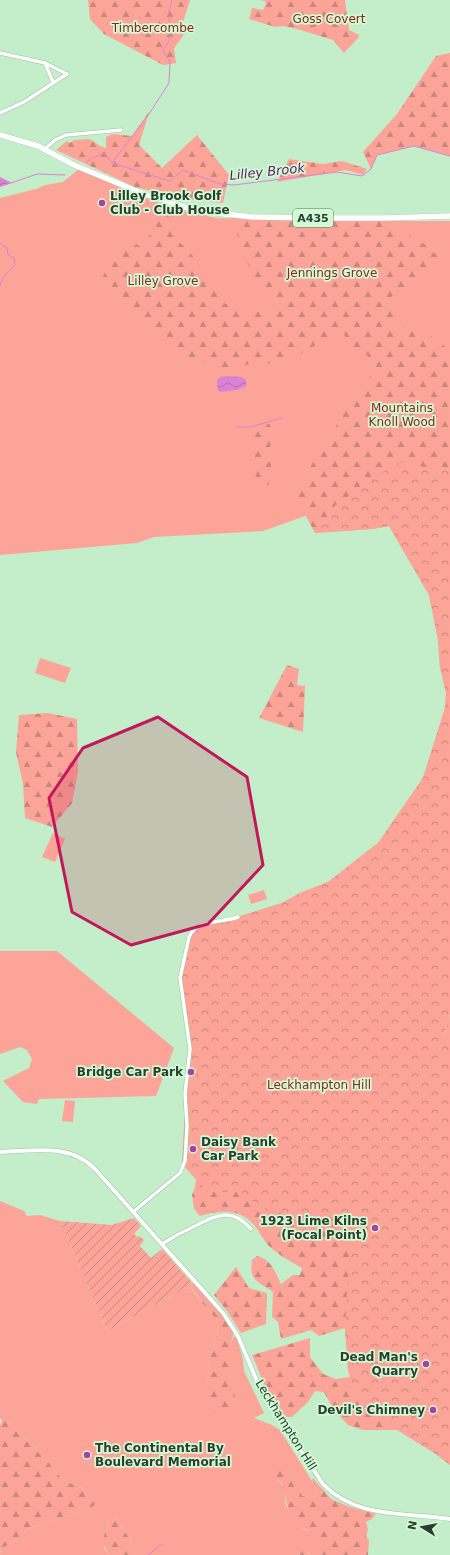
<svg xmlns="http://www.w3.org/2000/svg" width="450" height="1555" viewBox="0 0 450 1555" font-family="'DejaVu Sans',sans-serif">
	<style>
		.grass { fill: #fca497 }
		.forest { fill: url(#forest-firs) }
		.park { fill: url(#park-crowns) }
		.garden { fill: url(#garden-furrows) }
		.water { fill: url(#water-waves) }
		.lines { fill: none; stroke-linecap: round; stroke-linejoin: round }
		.stream { stroke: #db82d8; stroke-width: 1 }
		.minor-casing { stroke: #99c29f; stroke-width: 4.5 }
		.tertiary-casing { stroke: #99c29f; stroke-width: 5 }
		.primary-casing { stroke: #99c29f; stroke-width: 6 }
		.minor { stroke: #fff; stroke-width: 3.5 }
		.tertiary { stroke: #fff; stroke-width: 4 }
		.primary { stroke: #fff; stroke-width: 5.5 }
		.marked { fill: #c2185b; fill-opacity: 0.2; stroke: #c2185b; stroke-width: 3; stroke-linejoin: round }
		.poi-dot { fill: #a741a5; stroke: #d1fbd6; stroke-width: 1.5 }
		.labels { text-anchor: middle; stroke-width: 3.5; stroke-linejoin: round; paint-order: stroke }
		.shield { fill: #d1fbd6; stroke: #5e7661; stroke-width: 1 }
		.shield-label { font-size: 11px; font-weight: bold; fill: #2d3d2f }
		.park-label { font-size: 12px; fill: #91221b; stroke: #d1fbd6 }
		.poi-label { font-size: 12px; font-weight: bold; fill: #2d3d2f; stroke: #d1fbd6; text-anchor: end }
		.street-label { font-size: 12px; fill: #2d3d2f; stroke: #d1fbd6 }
		.water-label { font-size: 13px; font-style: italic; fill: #671666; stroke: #d1fbd6 }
	</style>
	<defs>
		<pattern id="forest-firs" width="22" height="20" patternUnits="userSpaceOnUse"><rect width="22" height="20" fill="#fca497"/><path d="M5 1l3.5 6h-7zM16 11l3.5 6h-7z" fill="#cc877c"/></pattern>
		<pattern id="park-crowns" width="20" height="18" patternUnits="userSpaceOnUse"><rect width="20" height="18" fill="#fca497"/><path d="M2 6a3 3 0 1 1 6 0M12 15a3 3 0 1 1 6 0" fill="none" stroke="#cc877c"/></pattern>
		<pattern id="garden-furrows" width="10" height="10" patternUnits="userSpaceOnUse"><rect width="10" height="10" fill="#fca497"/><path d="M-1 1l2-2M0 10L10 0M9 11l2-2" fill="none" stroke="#cc877c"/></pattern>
		<pattern id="water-waves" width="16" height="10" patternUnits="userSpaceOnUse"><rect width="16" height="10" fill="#db82d8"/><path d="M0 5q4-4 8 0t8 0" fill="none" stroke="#b26cb0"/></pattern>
	</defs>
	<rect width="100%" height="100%" fill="#c4eec9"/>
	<!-- grass -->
	<g class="grass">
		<path d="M80,168L171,208L216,218L317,221H450V1014L228,920L282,903L300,893L328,882L378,843L423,778L444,713L446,693L440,667L438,640L429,595L389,526L372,529L315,533L336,505L263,531L154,537L137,543L0,555V198L36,189L46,185L63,182Z"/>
		<path d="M40,658L71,668L65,683L35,673Z"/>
		<path d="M53,833L65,839L55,862L42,857Z"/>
		<path d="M264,890L267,899L251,904L248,895Z"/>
		<path d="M0,951H57L174,1048L156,1096L39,1099L37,1104L23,1102L3,1081L29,1068L32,1059L27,1050L20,1047L0,1054Z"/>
		<path d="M65,1100L75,1101L73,1122L62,1121Z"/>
		<path d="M0,1201L24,1211L27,1216L40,1215L60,1221L107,1331L186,1288L192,1283L191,1288L209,1312L216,1318L218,1332L211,1353L207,1383V1412L230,1363V1348L233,1337L237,1338L243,1360L244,1371L264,1413L254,1418L272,1425L280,1430L317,1489L322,1493L311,1497L302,1496L297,1475L276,1479C290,1488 281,1497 288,1509C291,1513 298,1526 303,1529C306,1531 314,1529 317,1534C320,1539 319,1542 324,1548L317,1552L323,1555H311L307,1551L295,1552L300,1555H136L131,1540L124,1531L116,1517L107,1520L108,1528L104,1548L109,1555H0L1,1549L15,1541L29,1528L90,1509L89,1491L65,1481L55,1472L49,1463L43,1458L35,1447L15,1430L0,1409Z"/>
	</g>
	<!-- forest -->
	<g class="forest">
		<path d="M88,0H190L182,25C189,34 178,41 174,49L176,63L163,65L104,34L90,19Z"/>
		<path d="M259,0H345L349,30L359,35V37L344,53L333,40L297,29L283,26L275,27L249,19L252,8L263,10L266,4L265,1Z"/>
		<path d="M450,53V156L414,146L377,155L371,169L363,152L397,114L436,56Z"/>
		<path d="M149,112L139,145L162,168L197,135L229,175L223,203L185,199L135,187L56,150L67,141L70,143L74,140L90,139L100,146L106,148V137L112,134L132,136Z"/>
		<path d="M289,159L323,164L342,161L367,169L363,175L346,170L277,182Z"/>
		<path d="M155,207L166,209L170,221L182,237L179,242L190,252L224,303L239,309L257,312L273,313L287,307L278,298L258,290L230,215L378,218L426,245L440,258L424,275L391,297L398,328L415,324L450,350V466L447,472L398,462L336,505L315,533L297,500L311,466L350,404L373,373V365L368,356C352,351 348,341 340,328L318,344L287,361L273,364L261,362L228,368L216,367L197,360L188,359L178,352L166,346L155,334L147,328L141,313L102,278L118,249L126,243L133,248L136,244L141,247C152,232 157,230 153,210Z"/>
		<path d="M269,424L271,427L270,433L271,467L270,480L268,485C245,481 243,426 269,424Z"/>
		<path d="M287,665L299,669L297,685L305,686L303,732L259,718Z"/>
		<path d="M48,713L77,719L78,772L72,803L52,827L25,818L23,784L16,752L19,715Z"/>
		<path d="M450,1014V1465L436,1454L397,1430H363L348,1425L333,1409L324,1392L315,1391L308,1402L292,1417H285L268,1393L252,1355L310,1338V1357L323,1374L336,1379L350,1377L348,1370L345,1328L319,1336L311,1330L281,1339L278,1322L272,1317L273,1292C258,1281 249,1282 252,1260L257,1256C271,1259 275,1272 281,1284L293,1275H300L302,1268C290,1261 278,1255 268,1245C263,1239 259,1231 254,1225C240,1208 219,1210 200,1216L194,1209L192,1195L195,1187L196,1179L198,1137L444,1037Z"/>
		<path d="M236,1267L249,1288L267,1293L266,1324L241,1333L227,1311L214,1295Z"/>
		<path d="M193,1282L223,1313L234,1330L230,1348V1362L235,1386L234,1412H207V1383L211,1353L218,1332L216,1318L209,1312L191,1287Z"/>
		<path d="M0,1409L15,1430L35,1447L43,1458L49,1463L55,1472L65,1481L89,1491L101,1498L90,1509L29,1528L15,1541L1,1549L0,1551V1425L2,1421L0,1418Z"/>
		<path d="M280,1468C301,1469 298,1479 302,1496L311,1497L322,1493L317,1489L312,1480L313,1478L331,1499L350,1507L376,1514L372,1519L366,1522L368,1529L366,1536L369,1540L368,1555H323L316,1552L323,1548L319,1543L317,1534C308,1527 294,1531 293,1516L289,1513L282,1483L276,1479L273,1474L275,1470Z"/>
		<path d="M107,1512L116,1517L124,1531L131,1540L136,1555H109C103,1546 101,1537 108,1528Z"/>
		<path d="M298,1545L311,1555H300L295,1552Z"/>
	</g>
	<!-- park -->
	<path class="park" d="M398,462L450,472V1014L444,1036L450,1038V1465L436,1454L360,1405L348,1370L345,1328L351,1224L268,1211L238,1192H207L182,1164L186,1085L190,1059L180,978L189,937L195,927L228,920L282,903L300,893L328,882L378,843L423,778L446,704V693L440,667L438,640L429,595L389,526L372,529L315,533L336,505Z"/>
	<!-- garden -->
	<path class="garden" d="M134,1218L141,1226L134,1234L137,1237L139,1236L144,1240L140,1246L151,1258L162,1249L192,1283L186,1288L107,1331L60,1221L112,1225Z"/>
	<!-- water -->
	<g class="water">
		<path d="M0,177L12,183L0,187Z"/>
		<path d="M227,376L241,377L246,380V386L236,390L220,392L218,390L217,380L221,377Z"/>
	</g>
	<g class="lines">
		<!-- stream -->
		<g class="stream">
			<path d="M87,161L104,153L112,163L170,181L183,170L220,184L234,185L337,172L362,176L371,169L377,155L414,146L450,156"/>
			<path d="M112,163L149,114L169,83L170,62L163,50L170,40L169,38L172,33L175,31C165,16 168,17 172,0"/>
			<path d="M11,183L37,174L65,175"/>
			<path d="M0,243L7,248L8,255L14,258C17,267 11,268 6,274C3,277 1,282 0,286"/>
			<path d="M237,427H250L282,418"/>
			<path d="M148,1555L162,1544"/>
		</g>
		<defs>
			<g id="minor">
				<path d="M0,53L45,63L67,74"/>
				<path d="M45,63L53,82"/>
				<path d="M0,113L24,102L67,74"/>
				<path d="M45,149L55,140L66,135L121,130"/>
				<path d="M133,1212L180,1173L185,1161L187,1126L185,1094L190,1049L180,978L189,937C196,919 221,923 238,917"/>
				<path d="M162,1244C173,1237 184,1231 195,1226C217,1215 232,1207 251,1229"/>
			</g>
			<path id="tertiary" d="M0,1152C33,1151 70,1143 95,1169L223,1313L238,1336L261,1391L323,1484C356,1519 407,1512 450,1519"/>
			<path id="primary" d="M0,135L38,146L74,165L144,194L188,208L215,213L253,217L321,218H383L450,216"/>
		</defs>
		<!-- minor casing -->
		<use href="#minor" class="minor-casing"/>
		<!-- tertiary casing -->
		<use href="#tertiary" class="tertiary-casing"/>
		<!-- primary casing -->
		<use href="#primary" class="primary-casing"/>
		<!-- minor -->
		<use href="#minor" class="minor"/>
		<!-- tertiary -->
		<use href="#tertiary" class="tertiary"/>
		<!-- primary -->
		<use href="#primary" class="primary"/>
	</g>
	<!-- marked area -->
	<path class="marked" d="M158,717L247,777L263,865L208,924L131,945L72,912L49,798L83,748Z"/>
	<!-- markers -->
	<g class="poi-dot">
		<circle cx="102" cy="203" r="4"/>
		<circle cx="191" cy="1072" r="4"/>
		<circle cx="193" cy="1149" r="4"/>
		<circle cx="375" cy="1228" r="4"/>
		<circle cx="426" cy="1364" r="4"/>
		<circle cx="433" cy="1410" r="4"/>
		<circle cx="87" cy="1455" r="4"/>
	</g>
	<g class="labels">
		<!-- shield labels -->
		<rect class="shield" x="293" y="209" width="40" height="18" rx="3"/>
		<g class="shield-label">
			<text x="313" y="222">A435</text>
		</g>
		<!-- park labels -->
		<g class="park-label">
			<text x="329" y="23">Goss Covert</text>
			<text x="153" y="32">Timbercombe</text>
			<text x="332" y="277">Jennings Grove</text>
			<text x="163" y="285">Lilley Grove</text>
			<text x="402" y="412">Mountains<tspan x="402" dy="14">Knoll Wood</tspan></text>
			<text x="319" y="1089">Leckhampton Hill</text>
		</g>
		<!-- poi labels -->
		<g class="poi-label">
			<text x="110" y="200" text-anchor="start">Lilley Brook Golf<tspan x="110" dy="14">Club - Club House</tspan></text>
			<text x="183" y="1076">Bridge Car Park</text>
			<text x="201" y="1146" text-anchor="start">Daisy Bank<tspan x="201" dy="14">Car Park</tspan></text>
			<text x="367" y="1225">1923 Lime Kilns<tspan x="367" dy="14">(Focal Point)</tspan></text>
			<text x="418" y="1361">Dead Man's<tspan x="418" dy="14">Quarry</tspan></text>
			<text x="425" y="1414">Devil's Chimney</text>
			<text x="95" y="1452" text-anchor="start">The Continental By<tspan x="95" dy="14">Boulevard Memorial</tspan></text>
		</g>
		<!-- street labels -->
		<g class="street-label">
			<text transform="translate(286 1425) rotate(58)" y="4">Leckhampton Hill</text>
		</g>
		<!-- water labels -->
		<g class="water-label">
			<text transform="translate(267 171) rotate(-6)" y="5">Lilley Brook</text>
		</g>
	</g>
	<!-- north arrow -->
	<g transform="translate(422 1527) rotate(281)" stroke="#d1fbd6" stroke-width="3" paint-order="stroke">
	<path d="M0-3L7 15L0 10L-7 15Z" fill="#2d3d2f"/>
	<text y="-6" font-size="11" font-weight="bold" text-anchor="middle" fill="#2d3d2f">N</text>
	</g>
</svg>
